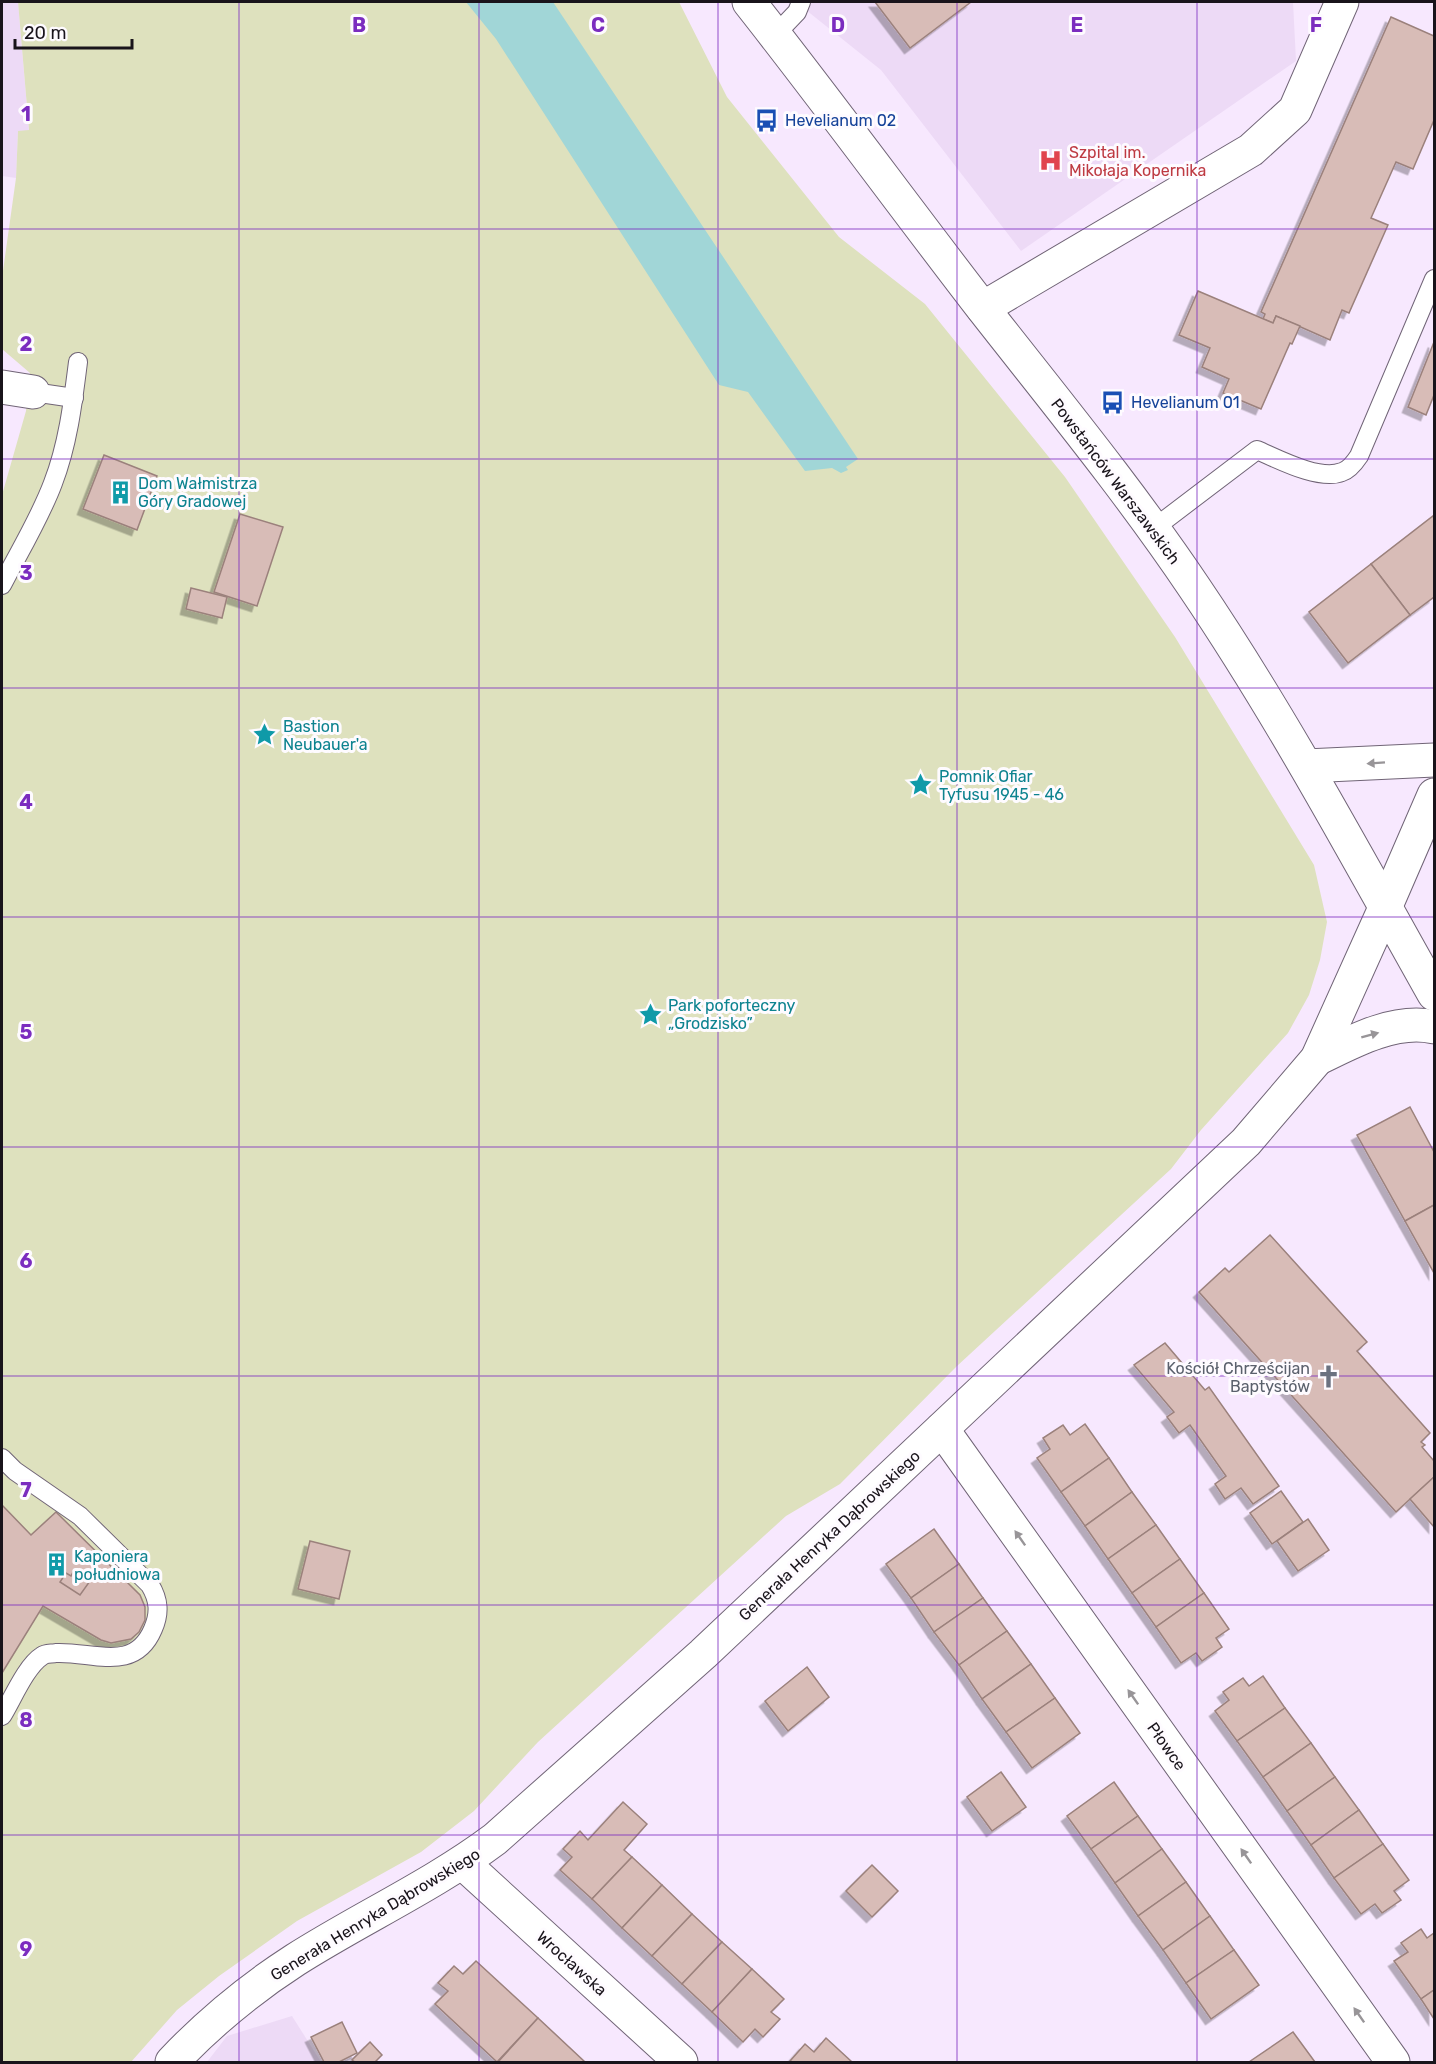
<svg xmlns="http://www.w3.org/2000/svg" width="1436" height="2064" viewBox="0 0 1436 2064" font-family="Rubik,sans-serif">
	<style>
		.built { fill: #eddaf6 }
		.green { fill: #dee1be }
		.water { fill: #a1d6d7 }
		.building { fill: #d8bcb7; stroke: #9b817c; stroke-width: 1.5; filter: url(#shadow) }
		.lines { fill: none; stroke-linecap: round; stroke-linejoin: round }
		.lane-casing { stroke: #706476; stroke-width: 20 }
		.street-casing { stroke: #706476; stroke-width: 35 }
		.secondary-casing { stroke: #706476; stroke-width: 35 }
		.lane { stroke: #fff; stroke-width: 18 }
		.street { stroke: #fff; stroke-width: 33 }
		.secondary { stroke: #fff; stroke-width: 33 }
		.oneway { fill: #989598 }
		.grid { fill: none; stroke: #7b2cbf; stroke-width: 1.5; stroke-opacity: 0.55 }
		.labels { text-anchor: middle; stroke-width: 6; stroke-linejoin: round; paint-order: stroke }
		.transit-label { font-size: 16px; fill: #164399; stroke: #fefbff; text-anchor: start }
		.health-label { font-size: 16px; fill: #be3a42; stroke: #fefbff; text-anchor: start }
		.street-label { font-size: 16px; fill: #19141b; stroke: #fefbff }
		.culture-label { font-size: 16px; fill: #0d838f; stroke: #fefbff; text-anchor: start }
		.worship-label { font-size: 16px; fill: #5b616d; stroke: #fefbff; text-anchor: end }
		.grid-label { font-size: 20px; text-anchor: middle; font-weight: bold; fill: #7b2cbf; stroke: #fefbff; stroke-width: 6; stroke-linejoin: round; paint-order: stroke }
	</style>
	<defs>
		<filter id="shadow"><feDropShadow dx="-5.5" dy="5.5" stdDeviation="0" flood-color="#0004"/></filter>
	</defs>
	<rect width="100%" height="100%" fill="#f7e8fe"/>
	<!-- built -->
	<g class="built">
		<path d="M2,2H18L29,131H18L16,178L2,176Z"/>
		<path d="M796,2H1293L1296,61L1021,251L881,70Z"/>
		<path d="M292,2016L321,2062H207L227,2036Z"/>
	</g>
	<!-- green -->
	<path class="green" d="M18,2H679L727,97L839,237L925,304L1065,477L1175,637L1314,865L1327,922L1320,960L1309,995L1288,1033L1201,1130L1171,1169L957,1366L840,1484L786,1516L538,1742L474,1811L421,1852L297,1921L219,1976L177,2010L131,2062H2V495L26,411L30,373L2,349V278L16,178L18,131L29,130Z"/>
	<!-- water -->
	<path class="water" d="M466,2H553L858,459L846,467L848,470L841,473L832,468L805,471L748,392L719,385L496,39Z"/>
	<!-- building -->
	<g class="building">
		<path d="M875,2H971L910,48Z"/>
		<path d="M1391,17L1434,36V120L1413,169L1396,162L1371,218L1388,225L1349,313L1342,310L1330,340L1276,316L1273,323L1263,319L1265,314L1261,312Z"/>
		<path d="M1198,291L1273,323L1276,316L1300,326L1292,344L1290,343L1261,409L1223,393L1229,379L1202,367L1210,348L1179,335Z"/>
		<path d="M1434,342V395L1426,415L1408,407Z"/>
		<path d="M104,455L157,476L137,530L83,509Z"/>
		<path d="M240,514L283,527L257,606L214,592Z"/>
		<path d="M1433,516L1434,518V597L1410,615L1371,564Z"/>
		<path d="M1371,564L1410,615L1348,663L1309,612Z"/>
		<path d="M191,588L227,597L222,618L186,609Z"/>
		<path d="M1410,1107L1434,1152V1205L1405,1221L1357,1135Z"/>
		<path d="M1434,1205V1273L1405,1221Z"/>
		<path d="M1270,1235L1367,1342L1357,1351L1430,1433L1421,1442L1425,1445L1422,1447L1434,1461V1477L1396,1512L1199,1292L1225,1268L1229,1272Z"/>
		<path d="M1165,1343L1205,1390L1209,1387L1279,1486L1253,1504L1241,1488L1225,1499L1215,1484L1226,1476L1190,1425L1179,1433L1167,1417L1174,1412L1134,1365Z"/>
		<path d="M1085,1424L1109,1458L1061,1492L1037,1458L1050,1449L1043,1438L1063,1425L1070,1435Z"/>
		<path d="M1109,1458L1132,1492L1085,1526L1061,1492Z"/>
		<path d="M1434,1477V1527L1410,1499Z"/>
		<path d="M1281,1491L1303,1522L1272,1544L1250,1513Z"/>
		<path d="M1132,1492L1156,1525L1108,1559L1085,1526Z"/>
		<path d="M2,1505L31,1535L56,1512L140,1595L145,1607V1620L139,1632L131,1639L111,1643L101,1640L43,1606L2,1673Z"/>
		<path d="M1308,1519L1329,1550L1298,1571L1277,1541Z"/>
		<path d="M1156,1525L1180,1559L1132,1593L1108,1559Z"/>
		<path d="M934,1529L959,1564L911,1598L886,1564Z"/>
		<path d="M310,1541L350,1551L339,1599L298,1589Z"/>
		<path d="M1180,1559L1204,1593L1156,1627L1132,1593Z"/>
		<path d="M959,1564L983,1598L934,1632L911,1598Z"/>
		<path d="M74,1570L90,1581L80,1595L60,1582L66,1573L71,1576Z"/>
		<path d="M1204,1593L1229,1629L1216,1638L1222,1647L1202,1661L1196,1653L1181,1663L1156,1627Z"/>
		<path d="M983,1598L1007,1631L959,1665L934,1632Z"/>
		<path d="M1007,1631L1031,1664L982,1699L959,1665Z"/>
		<path d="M1031,1664L1055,1698L1006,1732L982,1699Z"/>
		<path d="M807,1667L829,1697L788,1731L765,1701Z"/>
		<path d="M1263,1676L1285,1708L1237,1741L1215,1711L1229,1700L1223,1692L1243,1678L1249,1686Z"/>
		<path d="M1055,1698L1080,1733L1032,1768L1006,1732Z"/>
		<path d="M1285,1708L1311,1743L1263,1777L1237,1741Z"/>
		<path d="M1311,1743L1335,1777L1287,1811L1263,1777Z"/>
		<path d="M1001,1772L1026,1807L992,1831L967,1797Z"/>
		<path d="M1335,1777L1359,1810L1311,1845L1287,1811Z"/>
		<path d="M1114,1782L1138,1816L1091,1849L1067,1816Z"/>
		<path d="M623,1802L647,1824L624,1850L632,1857L592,1899L560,1870L572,1857L563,1849L580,1831L588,1840Z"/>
		<path d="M1359,1810L1383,1844L1334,1878L1311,1845Z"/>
		<path d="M1138,1816L1162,1849L1115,1883L1091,1849Z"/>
		<path d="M1383,1844L1409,1880L1394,1891L1401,1900L1382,1913L1375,1904L1361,1914L1334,1878Z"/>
		<path d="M1162,1849L1186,1882L1138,1916L1115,1883Z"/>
		<path d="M632,1857L662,1885L622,1928L592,1899Z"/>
		<path d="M872,1865L898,1891L872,1917L846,1891Z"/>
		<path d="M1186,1882L1210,1916L1163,1950L1138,1916Z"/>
		<path d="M662,1885L692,1914L652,1956L622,1928Z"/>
		<path d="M692,1914L722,1942L682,1984L652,1956Z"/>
		<path d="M1210,1916L1234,1950L1186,1983L1163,1950Z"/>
		<path d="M1421,1929L1427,1938L1434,1933V1990L1421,1999L1394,1961L1408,1952L1401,1943Z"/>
		<path d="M722,1942L752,1969L712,2012L682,1984Z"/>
		<path d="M1234,1950L1259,1985L1211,2019L1186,1983Z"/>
		<path d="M476,1961L538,2018L497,2062L435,2004L448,1991L438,1983L454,1966L463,1974Z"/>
		<path d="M752,1969L784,1999L771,2012L780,2019L763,2037L755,2029L743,2042L712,2012Z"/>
		<path d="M1434,1990V2019L1421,1999Z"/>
		<path d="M538,2018L585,2062H498Z"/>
		<path d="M342,2022L357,2053L339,2062H324L311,2037Z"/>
		<path d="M1293,2032L1315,2062H1249Z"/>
		<path d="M826,2038L852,2062H792L790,2061L805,2044L814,2052Z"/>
		<path d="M370,2042L382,2055L375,2062H355L352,2060Z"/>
	</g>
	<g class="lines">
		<defs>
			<g id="lane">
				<path d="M775,35L797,12L801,2"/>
				<path d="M33,392L74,398"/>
				<path d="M1153,529L1257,450C1278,459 1319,481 1342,472C1349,470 1355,462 1359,456L1434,279"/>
				<path d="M2,585C19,552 40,518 53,483C68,444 73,402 78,362"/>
				<path d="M2,1458L15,1471L80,1516L150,1585C159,1600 160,1613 153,1629C134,1674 92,1651 56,1653C51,1654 46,1653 42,1656C26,1666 12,1700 2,1716"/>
			</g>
			<g id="street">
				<path d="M983,308L1251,150L1295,110L1342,2"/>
				<path d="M2,387L33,392"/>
				<path d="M1385,908L1434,795"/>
				<path d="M942,1429L1393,2062"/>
				<path d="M463,1863L681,2062"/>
			</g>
			<g id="secondary">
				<path d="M749,2C828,102 903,205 981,306C1053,398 1128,489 1194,587C1282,717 1357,857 1434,994"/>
				<path d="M1306,766L1434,760"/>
				<path d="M1317,1059C1351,1042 1395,1018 1434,1027"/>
				<path d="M172,2062C208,2024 250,1989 295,1960C361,1918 432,1886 495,1839L703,1654L1246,1142L1317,1059L1385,908"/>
			</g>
		</defs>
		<!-- lane casing -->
		<use href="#lane" class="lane-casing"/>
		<!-- street casing -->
		<use href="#street" class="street-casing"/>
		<!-- secondary casing -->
		<use href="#secondary" class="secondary-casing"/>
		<!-- lane -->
		<use href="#lane" class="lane"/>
		<!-- street -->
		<use href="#street" class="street"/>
		<!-- secondary -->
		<use href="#secondary" class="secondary"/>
	</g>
	<!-- one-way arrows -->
	<defs><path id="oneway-solid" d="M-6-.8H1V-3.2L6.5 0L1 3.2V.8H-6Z" transform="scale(1.5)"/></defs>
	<g class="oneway">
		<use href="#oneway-solid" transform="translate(1376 763) rotate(176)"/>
		<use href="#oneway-solid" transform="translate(1370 1035) rotate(-15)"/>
		<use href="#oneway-solid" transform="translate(1020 1538) rotate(-125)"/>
		<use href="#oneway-solid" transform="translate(1133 1697) rotate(-125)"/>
		<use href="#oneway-solid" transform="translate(1246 1856) rotate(-125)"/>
		<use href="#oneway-solid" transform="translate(1359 2015) rotate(-125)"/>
	</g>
	<!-- grid -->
	<path class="grid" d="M239,2V2062M479,2V2062M718,2V2062M957,2V2062M1197,2V2062M2,229H1434M2,459H1434M2,688H1434M2,917H1434M2,1147H1434M2,1376H1434M2,1605H1434M2,1835H1434"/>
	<!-- icons -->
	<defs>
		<symbol id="bus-bare" viewBox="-9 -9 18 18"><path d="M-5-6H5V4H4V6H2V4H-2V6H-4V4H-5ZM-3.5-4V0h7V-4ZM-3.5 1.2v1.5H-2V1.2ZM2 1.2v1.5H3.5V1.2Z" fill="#1a4fb4" stroke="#fefbff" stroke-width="2.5" paint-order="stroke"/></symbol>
		<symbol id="hospital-bare" viewBox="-9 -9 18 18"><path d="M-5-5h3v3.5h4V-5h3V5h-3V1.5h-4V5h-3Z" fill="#e0444e" stroke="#fefbff" stroke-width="2.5" paint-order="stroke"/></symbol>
		<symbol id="building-bare" viewBox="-9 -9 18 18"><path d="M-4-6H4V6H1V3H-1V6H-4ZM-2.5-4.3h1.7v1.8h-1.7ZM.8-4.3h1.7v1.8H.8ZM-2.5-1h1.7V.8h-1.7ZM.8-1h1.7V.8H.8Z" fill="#0f9aa8" stroke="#fefbff" stroke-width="2.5" paint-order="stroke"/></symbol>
		<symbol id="sight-bare" viewBox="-9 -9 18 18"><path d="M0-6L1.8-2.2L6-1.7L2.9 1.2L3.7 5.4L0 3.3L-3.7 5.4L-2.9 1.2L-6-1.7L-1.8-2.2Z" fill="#0f9aa8" stroke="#fefbff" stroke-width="2.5" paint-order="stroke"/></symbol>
		<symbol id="church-bare" viewBox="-9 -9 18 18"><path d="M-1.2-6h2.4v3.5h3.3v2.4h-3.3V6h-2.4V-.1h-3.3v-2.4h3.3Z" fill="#6b7280" stroke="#fefbff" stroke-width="2.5" paint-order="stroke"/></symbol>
	</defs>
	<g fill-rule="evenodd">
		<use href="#bus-bare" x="750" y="104" width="33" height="33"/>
		<use href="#hospital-bare" x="1034" y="144" width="33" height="33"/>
		<use href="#bus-bare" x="1096" y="386" width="33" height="33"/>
		<use href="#building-bare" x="104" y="476" width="33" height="33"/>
		<use href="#sight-bare" x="248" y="718" width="33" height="33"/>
		<use href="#sight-bare" x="904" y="768" width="33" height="33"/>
		<use href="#sight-bare" x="634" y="998" width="33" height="33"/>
		<use href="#church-bare" x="1312" y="1360" width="33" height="33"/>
		<use href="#building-bare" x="40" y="1548" width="33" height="33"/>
	</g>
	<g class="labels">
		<!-- transit labels -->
		<g class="transit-label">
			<text x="785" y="126">Hevelianum 02</text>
			<text x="1131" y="408">Hevelianum 01</text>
		</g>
		<!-- health labels -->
		<g class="health-label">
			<text x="1069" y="158">Szpital im.<tspan x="1069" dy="18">Mikołaja Kopernika</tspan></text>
		</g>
		<!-- street labels -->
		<g class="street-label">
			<text transform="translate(1116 481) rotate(53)" y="6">Powstańców Warszawskich</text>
			<text transform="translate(829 1535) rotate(-43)" y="6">Generała Henryka Dąbrowskiego</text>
			<text transform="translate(1167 1746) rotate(55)" y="6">Płowce</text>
			<text transform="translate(375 1914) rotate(-31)" y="6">Generała Henryka Dąbrowskiego</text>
			<text transform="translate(572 1963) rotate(42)" y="6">Wrocławska</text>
		</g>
		<!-- culture labels -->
		<g class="culture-label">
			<text x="138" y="489">Dom Wałmistrza<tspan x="138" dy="18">Góry Gradowej</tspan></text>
			<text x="283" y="732">Bastion<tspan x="283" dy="18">Neubauer'a</tspan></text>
			<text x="939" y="782">Pomnik Ofiar<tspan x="939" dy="18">Tyfusu 1945 - 46</tspan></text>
			<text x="668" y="1011">Park poforteczny<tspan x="668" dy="18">„Grodzisko”</tspan></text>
			<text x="74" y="1562">Kaponiera<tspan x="74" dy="18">południowa</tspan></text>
		</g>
		<!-- worship labels -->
		<g class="worship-label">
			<text x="1310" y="1374">Kościół Chrześcijan<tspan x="1310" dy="18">Baptystów</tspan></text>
		</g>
	</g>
	<g class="grid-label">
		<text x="359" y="32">B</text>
		<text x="598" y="32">C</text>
		<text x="838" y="32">D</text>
		<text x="1077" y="32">E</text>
		<text x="1316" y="32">F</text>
		<text x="26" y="121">1</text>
		<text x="26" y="351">2</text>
		<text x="26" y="580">3</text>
		<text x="26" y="809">4</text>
		<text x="26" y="1039">5</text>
		<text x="26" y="1268">6</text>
		<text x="26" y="1497">7</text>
		<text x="26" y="1727">8</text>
		<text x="26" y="1956">9</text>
	</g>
	<!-- border -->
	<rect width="1436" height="2064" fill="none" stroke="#19141b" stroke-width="6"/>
	<!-- scale -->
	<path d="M15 39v9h117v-9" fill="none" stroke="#19141b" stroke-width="3"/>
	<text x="24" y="39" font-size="18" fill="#19141b" stroke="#fefbff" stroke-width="4.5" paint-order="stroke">20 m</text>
</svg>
